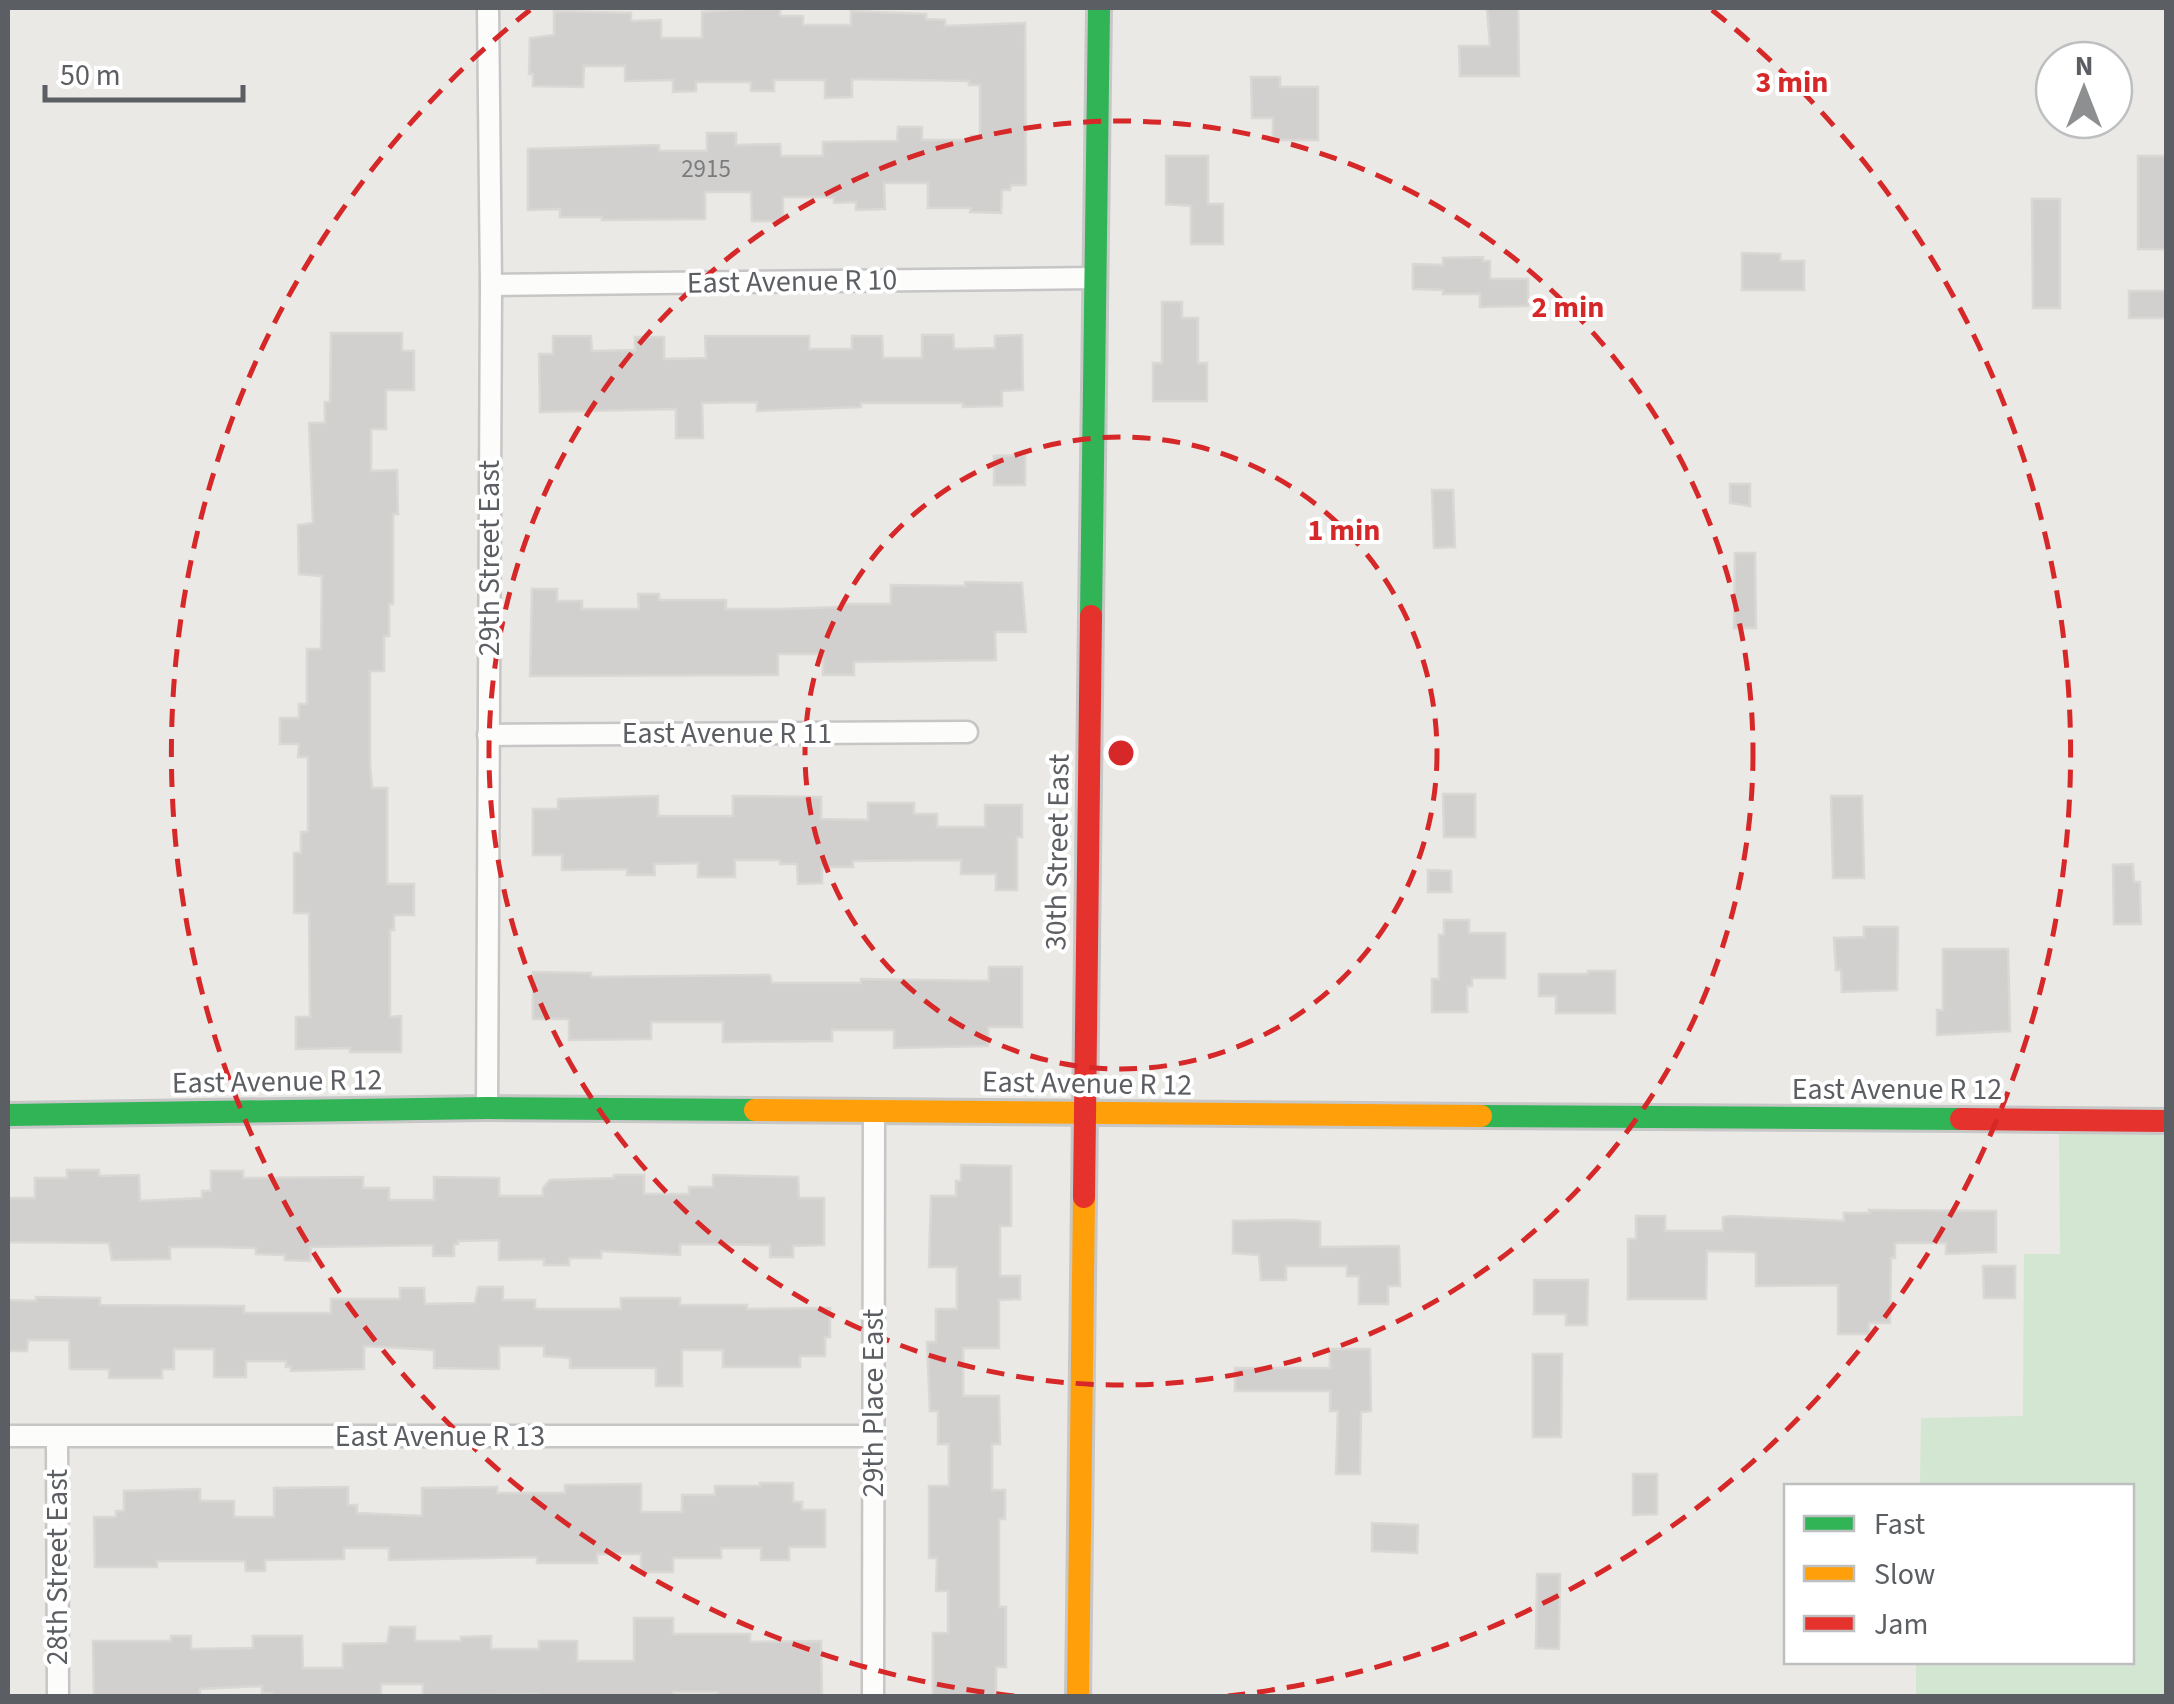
<svg xmlns="http://www.w3.org/2000/svg" width="2174" height="1704" viewBox="0 0 2174 1704" font-family="'Source Sans 3',sans-serif">
	<style>
		.green { fill: #d3e6d1 }
		.building { fill: #d1d0ce; stroke: #dad8d4; stroke-width: 2.5 }
		.lines { fill: none; stroke-linecap: round; stroke-linejoin: round }
		.street-casing { stroke: #c6c6c6; stroke-width: 25 }
		.fast-casing { stroke: #c7c7c7; stroke-width: 28 }
		.slow-casing { stroke: #c7c7c7; stroke-width: 28 }
		.jam-casing { stroke: #c7c7c7; stroke-width: 28 }
		.street { stroke: #fcfcfb; stroke-width: 20 }
		.fast { stroke: #30b455; stroke-width: 22 }
		.slow { stroke: #ff9f0a; stroke-width: 22 }
		.jam { stroke: #e5322d; stroke-width: 22 }
		.ring { fill: none; stroke: #d62828; stroke-width: 5; stroke-dasharray: 18 12 }
		.labels { text-anchor: middle; stroke-width: 8; stroke-linejoin: round; paint-order: stroke }
		.number-label { font-size: 25px; fill: #7a7c7e }
		.street-label { font-size: 30px; fill: #5b5e62; stroke: #fff }
		.centre { fill: #d62828; stroke: #fff; stroke-width: 5 }
		.ring-label { font-size: 30px; text-anchor: middle; font-weight: bold; fill: #d62828; stroke: #fff; stroke-width: 8; stroke-linejoin: round; paint-order: stroke }
	</style>
	<rect width="100%" height="100%" fill="#eae9e5"/>
	<!-- green -->
	<path class="green" d="M2059,1132H2166V1696H1916V1662H2132V1486H1920L1921,1418L2023,1416L2024,1254H2060Z"/>
	<!-- building -->
	<g class="building">
		<path d="M1487,8H1518L1519,76H1460L1459,46H1490Z"/>
		<path d="M751,9H780V16H803V25H851V11L926,14V19L945,20V26L1025,23L1026,185H1011L1010,190H1002L1001,213L970,212L971,208H928V183H884L885,209L856,210V202L834,203V198L823,197H783V221H752L751,192H705V219L602,220V217H560V209L528,210V149L659,145V151H707V133H736V145L780,144L781,156H823V142L897,141L898,127H922V140H971V136H980V85H969V81L852,79V97L825,98V80H774V91H751V82H696V91L673,92V80L625,81V66H584L583,87L533,86V74H529L530,38L554,35V11L631,13V21L661,20V38H702V12Z"/>
		<path d="M1251,77H1280V87H1318V140H1273V118H1252Z"/>
		<path d="M1166,156H1208V204H1223V244H1191V206L1166,204Z"/>
		<rect x="2138" y="156" width="28" height="93"/>
		<path d="M2032,199H2060V308H2033Z"/>
		<path d="M1742,253L1780,254V261H1804V290H1742Z"/>
		<path d="M1483,257V261H1490V279H1528V306L1480,307V294H1443V290L1413,289V264L1443,265V258Z"/>
		<rect x="2129" y="291" width="37" height="27"/>
		<path d="M1162,302H1182V318H1198V363H1207V401H1153V363H1162Z"/>
		<path d="M331,333H402V351H414V390H386V429H371V471L397,470L398,514H393V604H389V636H384V671H370V764L372,788H387V884H414V915H394V930H390V1017L401,1016V1052H350V1048L296,1049V1017H310L309,913H294V853H301V832H308V757H298L299,744H280V718H299V704H307V649H321L322,576L299,574L298,525L313,523L309,423H325V402H330Z"/>
		<path d="M922,335H953L954,349L995,348V336L1022,335L1023,390L1002,391V406L963,407V403H861V407L757,411V402L702,403L703,438H676V409L540,412L539,354H553V336H591L592,351L635,350V337H664V359L706,358L705,336H809V349H852V336H882L883,358H922Z"/>
		<path d="M1025,455V485H994V456Z"/>
		<path d="M1730,484H1750V506L1730,503Z"/>
		<path d="M1432,490H1453L1455,547L1434,548Z"/>
		<path d="M1735,553H1755L1756,628H1734Z"/>
		<path d="M965,582L1022,583L1026,632H995L996,660L854,662V675H823V654H778V675L530,676L532,589H557V601H582V609H639L638,594H659V600H726V609H777L843,607V604H891V585L965,586Z"/>
		<path d="M1443,794H1475V837H1444Z"/>
		<path d="M658,796V816H733V796L821,797V819L868,820V803H914V814H937V827H985V805H1022V837H1017V890H996V874H961V860L853,861V867H822V883L798,884L797,864H780V860H735V877H698V863L654,864L655,875H627V869L562,870V855H533V809H558V799Z"/>
		<path d="M1831,796H1862L1864,878H1833Z"/>
		<path d="M2133,864L2134,882H2140L2141,924H2114L2113,865Z"/>
		<path d="M1428,870L1451,871V892H1428Z"/>
		<path d="M1444,920H1469V933H1505V978H1472V986H1467V1012H1432V979H1439V935H1444Z"/>
		<path d="M1864,927H1898L1897,990L1842,992L1841,970H1836L1834,938L1864,937Z"/>
		<path d="M1943,949H2008L2010,1031L1937,1035V1010H1943Z"/>
		<path d="M989,967H1022V1027H988V1046L894,1048V1030H832V1041L723,1042V1022H651V1039L569,1040V1019H533V972L591,973V977L770,975L772,983H861V979L989,981Z"/>
		<path d="M1588,971H1615V1013H1556V996H1539V974H1588Z"/>
		<path d="M961,1165L1011,1166V1226H1000V1276H1020V1299L999,1300V1348H963V1396H999L1000,1444H992V1490H1005V1519H999V1607H1006V1667H996V1696H933V1633H948V1591H936L937,1558H929V1486H949V1444H938V1411H930L927,1342H936V1309H957V1267H929L931,1196H956V1181H961Z"/>
		<path d="M67,1170H99V1176L139,1175L140,1201L202,1198V1191H211V1171H243V1178L363,1177V1188H389V1200H434V1177L499,1178V1196H543V1188L550,1180L614,1178V1175H644V1194H689V1187H713V1175L798,1177L799,1198H824V1245L793,1246V1257H770V1245H766L680,1244V1255L601,1251V1258H569V1265H544V1259L499,1260V1240L458,1241V1244H454V1256H433V1245L311,1247L310,1261L285,1260V1255L256,1254V1248L215,1247H170V1259L112,1260L109,1243L8,1242V1198H35V1178H67Z"/>
		<path d="M1869,1210L1996,1211V1252L1946,1254V1243H1895V1258H1891L1890,1323H1869V1334H1838V1285L1756,1286V1253L1752,1252L1707,1251L1706,1299H1628V1239H1636V1216H1665V1231H1723V1217L1732,1216L1844,1221V1213H1870Z"/>
		<path d="M1292,1220L1320,1222V1247L1399,1246L1400,1286H1388V1304H1359V1276H1347V1266H1286V1280H1261L1259,1255L1233,1253V1221Z"/>
		<path d="M1983,1266H2015V1298H1984Z"/>
		<path d="M1534,1280H1588L1587,1325H1566V1314H1534Z"/>
		<path d="M478,1287H503V1300H535V1309H621V1298H680V1305H747V1309L830,1308V1337H825V1356H800V1367H723V1350H682V1386H656V1368H570V1358L544,1356V1346H499V1369L434,1368V1350L364,1346V1369L291,1371V1367H286V1361H246V1377H214V1349H174V1369H162V1378H109V1369H70L69,1340H28L27,1351H8V1300L36,1301V1297L100,1298V1305L244,1306V1313H331V1299H400V1288H424L425,1304L475,1303Z"/>
		<path d="M1330,1349H1370L1371,1411L1361,1412L1360,1474H1336L1338,1411H1330V1391H1235V1368H1330Z"/>
		<path d="M1533,1354H1562L1561,1437H1533Z"/>
		<path d="M1633,1474H1657V1514L1633,1515Z"/>
		<path d="M760,1483H793V1502H802V1510H825V1547H789V1560H761V1548H721V1558H673V1572H641V1554H597V1563H537V1557L389,1560V1548H344V1559L265,1560V1571H246L245,1561H157V1567H95L94,1517H116V1511H124V1491L200,1489V1501H234V1517H274V1488L348,1487V1505H357V1513L422,1516V1488L497,1487V1493H565V1485L641,1484V1512H682V1495H715V1486H760Z"/>
		<path d="M1372,1523L1418,1525L1417,1553L1372,1551Z"/>
		<path d="M1537,1574H1560L1559,1649L1536,1648Z"/>
		<path d="M634,1618H673V1634H750V1642L821,1641L822,1696H718V1692H673V1696H537V1694L423,1696V1684H381V1696H272V1693H262V1686L200,1689V1696H94L93,1641H171V1636H191V1649L253,1648V1636H302L303,1668H343V1644L387,1643L390,1627H415V1641H461V1637L491,1636V1649H539V1641H577V1661H634Z"/>
	</g>
	<g class="lines">
		<defs>
			<g id="street">
				<path d="M491,285L1094,278"/>
				<path d="M488,735L967,732"/>
				<path d="M487,1108L491,285L488,8"/>
				<path d="M8,1436H873"/>
				<path d="M57,1437L58,1696"/>
				<path d="M873,1696L874,1110"/>
			</g>
			<g id="fast">
				<path d="M1091,616L1099,8"/>
				<path d="M8,1115L487,1108L755,1110"/>
				<path d="M1481,1116L1961,1119"/>
			</g>
			<g id="slow">
				<path d="M755,1110L1481,1116"/>
				<path d="M1078,1696L1084,1197"/>
			</g>
			<g id="jam">
				<path d="M1961,1119L2166,1121"/>
				<path d="M1084,1197L1091,616"/>
			</g>
		</defs>
		<!-- street casing -->
		<use href="#street" class="street-casing"/>
		<!-- fast casing -->
		<use href="#fast" class="fast-casing"/>
		<!-- slow casing -->
		<use href="#slow" class="slow-casing"/>
		<!-- jam casing -->
		<use href="#jam" class="jam-casing"/>
		<!-- street -->
		<use href="#street" class="street"/>
		<!-- fast -->
		<use href="#fast" class="fast"/>
		<!-- slow -->
		<use href="#slow" class="slow"/>
		<!-- jam -->
		<use href="#jam" class="jam"/>
	</g>
	<!-- distance rings -->
	<g class="ring">
		<circle cx="1121" cy="753" r="316"/>
		<circle cx="1121" cy="753" r="632"/>
		<path d="M1014 1696A949 949 0 0 1 530 10M1712 10A949 949 0 0 1 1228 1696"/>
	</g>
	<g class="labels">
		<!-- number labels -->
		<g class="number-label">
			<text x="706" y="177">2915</text>
		</g>
		<!-- street labels -->
		<g class="street-label">
			<text transform="translate(792 281) rotate(-1)" y="10">East Avenue R 10</text>
			<text transform="translate(489 558) rotate(-90)" y="10">29th Street East</text>
			<text x="727" y="743">East Avenue R 11</text>
			<text transform="translate(1057 852) rotate(-89)" y="10">30th Street East</text>
			<text transform="translate(277 1081) rotate(-1)" y="10">East Avenue R 12</text>
			<text transform="translate(1087 1083) rotate(1)" y="10">East Avenue R 12</text>
			<text x="1897" y="1099">East Avenue R 12</text>
			<text transform="translate(873 1403) rotate(-90)" y="10">29th Place East</text>
			<text x="440" y="1446">East Avenue R 13</text>
			<text transform="translate(57 1567) rotate(-90)" y="10">28th Street East</text>
		</g>
	</g>
	<circle cx="1121" cy="753" r="15" class="centre"/>
	<g class="ring-label">
		<text x="1792" y="92">3 min</text>
		<text x="1568" y="317">2 min</text>
		<text x="1344" y="540">1 min</text>
	</g>
	<!-- border -->
	<rect width="2174" height="1704" fill="none" stroke="#5b5e62" stroke-width="20"/>
	<!-- legend -->
	<rect x="1784" y="1484" width="350" height="180" fill="#ffffff" stroke="#bdbfc0" stroke-width="2.5"/>
	<rect x="1804" y="1516" width="50" height="15" fill="#30b455" stroke="#bdbfc0" stroke-width="2.5"/>
	<text x="1874" y="1534" font-size="30" fill="#5b5e62">Fast</text>
	<rect x="1804" y="1566" width="50" height="15" fill="#ff9f0a" stroke="#bdbfc0" stroke-width="2.5"/>
	<text x="1874" y="1584" font-size="30" fill="#5b5e62">Slow</text>
	<rect x="1804" y="1616" width="50" height="15" fill="#e5322d" stroke="#bdbfc0" stroke-width="2.5"/>
	<text x="1874" y="1634" font-size="30" fill="#5b5e62">Jam</text>
	<!-- north arrow -->
	<g transform="translate(2084 90)"><circle r="48" fill="#ffffff" stroke="#bdbfc0" stroke-width="2.5"/>
	<path d="M0-8L18 38L0 25L-18 38Z" fill="#8d8f90"/>
	<text y="-15" font-size="28" font-weight="bold" text-anchor="middle" fill="#5b5e62">N</text>
	</g>
	<!-- scale -->
	<path d="M45 85v15h198v-15" fill="none" stroke="#5b5e62" stroke-width="5"/>
	<text x="60" y="85" font-size="30" fill="#5b5e62" stroke="#ffffff" stroke-width="8" paint-order="stroke">50 m</text>
</svg>
